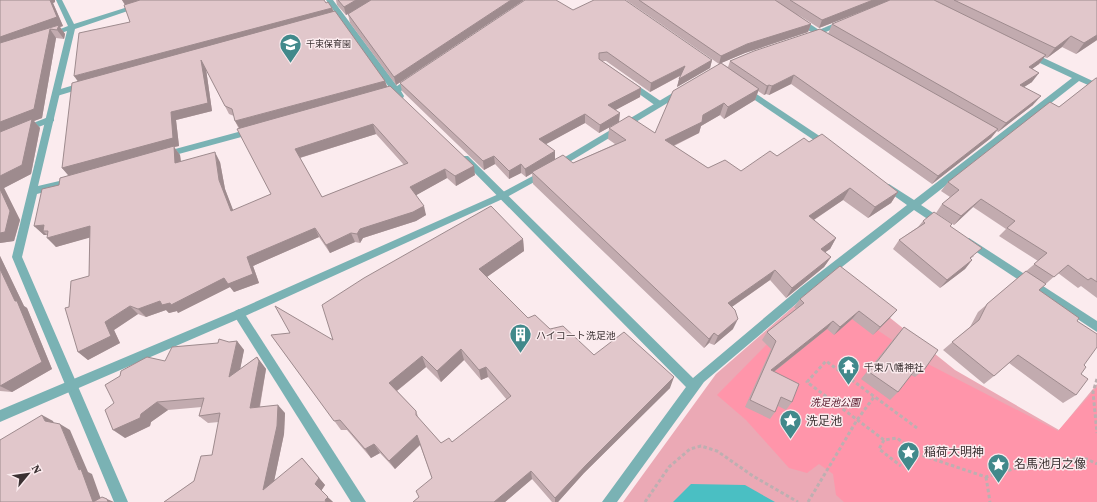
<svg xmlns="http://www.w3.org/2000/svg" width="1097" height="502" viewBox="0 0 1097 502" font-family="'Source Serif 4','Noto Sans JP',serif">
	<style>
		.green { fill: #eba9b5 }
		.forest { fill: #ff95aa }
		.water { fill: #4abfc3 }
		.lines { fill: none; stroke-linecap: round; stroke-linejoin: round }
		.path { stroke: #bdafb1; stroke-width: 3; stroke-dasharray: 3.5 2.5; stroke-linecap: butt }
		.service { fill: #7ab2b4; fill-rule: evenodd }
		.minor { fill: #7ab2b4; fill-rule: evenodd }
		.tertiary { fill: #7ab2b4; fill-rule: evenodd }
		.wall { fill: #c2abaf; fill-rule: evenodd }
		.shaded-wall { fill: #9e8b8e }
		.building { fill: #e1c7cb; stroke: #9e8b8e; fill-rule: evenodd }
		.labels { text-anchor: middle; stroke-width: 3; stroke-linejoin: round; paint-order: stroke }
		.far-poi-label { font-size: 9px; fill: #3b3132; stroke: #fbebee; text-anchor: start }
		.poi-label { font-size: 10px; fill: #3b3132; stroke: #fbebee; text-anchor: start }
		.park-label { font-size: 10px; font-style: italic; fill: #531225; stroke: #fbebee }
		.near-poi-label { font-size: 12px; fill: #3b3132; stroke: #fbebee; text-anchor: start }
	</style>
	<rect width="100%" height="100%" fill="#fbebee"/>
	<!-- green -->
	<path class="green" d="M833,272L955,370L1059,430L1097,384V502H623L716,374Z"/>
	<!-- forest -->
	<path class="forest" d="M834,301L928,364L1058,431L1097,387V502H844L836,495L833,474L819,464L807,473L789,468L746,420L717,395L776,335Z"/>
	<!-- water -->
	<path class="water" d="M691,484L745,485L775,502H673Z"/>
	<g class="lines">
		<!-- path -->
		<g class="path">
			<path d="M1097,379L1093,392L1097,433"/>
			<path d="M917,428L826,361L807,382L884,440L897,438L918,454L986,477L1047,459H1087L1097,464"/>
			<path d="M884,440L879,449L901,466"/>
			<path d="M986,477L990,502"/>
			<path d="M645,502L669,467L690,449L701,446L717,451L753,476L798,502"/>
			<path d="M808,502L857,420L874,397"/>
		</g>
		<!-- service -->
		<g class="service">
			<path d="M795,18H801L831,38L827,40H824L795,22Z"/>
			<path d="M631,81L662,102V106H656L628,86L627,84Z"/>
			<path d="M84,82L88,85L87,87L57,96L53,93L54,91Z"/>
			<path d="M51,116L54,117V121L0,142V136Z"/>
		</g>
		<!-- minor -->
		<g class="minor">
			<path d="M56,0H62L74,24L150,0H160L75,29L38,186L72,178L77,181L75,183L37,194L22,257L128,502H114L12,257L67,31L49,37L45,35L68,26Z"/>
			<path d="M326,0H333L397,86L409,78H415V82L401,91L404,96L403,98H397L394,94L384,98L381,97V93L391,90Z"/>
			<path d="M1027,53H1033L1097,83V89L1079,81L921,205L944,220L946,223L944,226H938L914,210L809,293L704,382L617,502H602L686,387L462,160L461,158L462,156H468L693,378L801,287L907,205L883,188L881,186L883,184H889L914,200L1072,78L1027,57Z"/>
			<path d="M746,87L830,143L831,145L830,147H824L743,92V88Z"/>
			<path d="M253,128L257,131L256,133L164,158L160,155L164,152Z"/>
			<path d="M969,238L1097,321V332L966,245L964,242L966,239Z"/>
			<path d="M239,309L243,311L366,502H351L235,317L234,314L235,311Z"/>
		</g>
		<!-- tertiary -->
		<g class="tertiary">
			<path d="M840,21L847,23L814,37L807,35Z"/>
			<path d="M681,88L685,91L684,93L561,167H555L554,165L555,163Z"/>
			<path d="M544,170L549,173L547,175L507,197L243,317L0,422V410L235,311L501,193Z"/>
		</g>
	</g>
	<!-- wall -->
	<g class="wall">
		<path d="M0,0L55,2L53,3L63,26L60,27L65,34L64,39L56,38L42,118L34,121L40,128L31,174L4,188L20,220L14,241L0,243Z"/>
		<path d="M122,0L326,3L332,8L334,12L385,81L387,87L475,175L456,186L447,178L416,195L426,215L416,221L363,238L360,243L355,242L330,253L319,237L253,266L259,283L234,292L230,287L178,313L177,311L169,313L166,310L146,317L138,314L114,330L120,343L88,360L78,352L69,307L89,276L90,237L56,247L47,235H44L34,226L59,185L68,175L62,168L78,82L130,22L125,5ZM206,69L229,114L234,116L235,121L271,194L233,211L225,189L220,162L181,161L180,155L174,147L179,146L176,120L212,111ZM376,134L404,165L322,197L300,158Z"/>
		<path d="M336,0H524L396,85L350,23L348,14L346,15L337,5Z"/>
		<path d="M626,0H1097V40L1076,54L1062,47L1047,58L1044,57L1039,64L1032,69V82L1024,87L1033,105L998,132L997,131L991,138L932,184L791,84L769,95L766,94L764,95L758,91L755,100L724,119L720,115L701,126L699,133L674,146L708,168L741,171L809,142L898,192L891,203L868,218L843,200L814,220L836,238L830,249L825,252L831,257L824,267L786,298L770,280L732,307L733,329L714,345L709,343L704,348L533,184L532,173L526,177L521,173L509,179L495,164L484,170L402,91L400,83L573,10L712,60L710,68L677,87L680,76L650,92L606,61H602L641,88L640,97L615,110L619,122L599,133L585,123L545,144L555,159L573,163L615,144L608,139L609,128L655,133L719,64ZM879,5L832,24L828,34L730,61L728,67L721,63L745,53L808,32L811,24L797,14L819,28Z"/>
		<path d="M1097,78V298L1081,286L1078,288L1058,273L1039,290L1077,321L1084,365L1081,374L1076,395L1063,403L1009,363L994,376L984,384L943,350L970,327L978,312L1038,261L999,236L1006,229L973,207L954,225L936,213L942,204L950,197L941,191L948,182L1059,107Z"/>
		<path d="M923,221L952,224L950,227L974,256L970,259L972,260L965,269L940,288L893,249L899,240L918,227Z"/>
		<path d="M523,239L524,251L487,277L528,318L550,329L594,355L670,388L584,473L558,502H552L532,479L505,502H413L419,497L432,478L420,445L395,469L380,453L371,458L347,430H341L271,335L333,340ZM464,360L481,380L488,377L507,400L452,442L441,443L419,419L416,411L397,391L426,367L441,382Z"/>
		<path d="M0,256L24,306L27,308L52,369L12,392L0,391Z"/>
		<path d="M840,266L890,318L873,335L852,319L834,335L827,329L774,372L792,402L786,410L778,406L775,412L770,419L745,407L771,349L762,340L767,332L796,309L794,307L800,299Z"/>
		<path d="M904,327L924,370L915,377L911,375L898,392L890,400L861,379L896,336Z"/>
		<path d="M237,341L244,350L240,369L257,357L266,369L260,407L285,413L284,434L274,481L308,465L325,485L321,491L333,502H164L194,481L212,455L219,422L208,423L199,416L202,407L168,410L151,422L150,426L125,438L114,403L165,361L229,342Z"/>
	</g>
	<!-- shaded-wall -->
	<g class="shaded-wall">
		<path d="M50,0H55V2L53,3L63,26L60,27L65,34L64,39L57,30L50,29L56,38L42,118L34,121L40,128L31,174L4,188L20,220L14,241L0,243V37Z"/>
		<path d="M122,0H145L126,6Z"/>
		<path d="M356,0H372L346,15L344,7Z"/>
		<path d="M511,0H524L396,85L394,77Z"/>
		<path d="M873,0H891L819,28L822,20Z"/>
		<path d="M332,8L335,15L79,83L74,76Z"/>
		<path d="M811,24L808,32L745,53L719,64L721,56L747,44Z"/>
		<path d="M1097,35V40L1076,54L1084,43Z"/>
		<path d="M1071,36L1062,47L1047,58L1055,48Z"/>
		<path d="M1046,55L1039,64L1022,76L1029,67Z"/>
		<path d="M201,60L206,69L212,111L176,120L179,146L174,147L180,155L182,172L69,176L62,168L171,112Z"/>
		<path d="M712,60L710,68L677,87L679,79Z"/>
		<path d="M685,66L683,74L650,92L651,83Z"/>
		<path d="M1039,73L1032,82L1013,94L1020,85Z"/>
		<path d="M794,75L791,84L769,95L772,86Z"/>
		<path d="M385,81L388,89L240,129L235,121Z"/>
		<path d="M769,85L766,94L764,95L767,86Z"/>
		<path d="M641,88L640,97L608,114V105Z"/>
		<path d="M759,89L755,100L724,119L728,107Z"/>
		<path d="M1041,96L1033,105L998,132L1006,123Z"/>
		<path d="M724,103L720,115L701,126L699,133L662,151L665,140L703,115Z"/>
		<path d="M620,113L619,122L599,133L600,125Z"/>
		<path d="M585,114V123L539,148V139Z"/>
		<path d="M373,124L376,134L299,158L295,149Z"/>
		<path d="M998,129L991,138L932,184L938,176Z"/>
		<path d="M555,151V160L526,177L525,169Z"/>
		<path d="M215,152L220,162L225,189L237,220L231,211L219,180Z"/>
		<path d="M494,156L495,164L484,170L483,161Z"/>
		<path d="M521,164V173L509,179V171Z"/>
		<path d="M474,166L475,175L456,186L455,176Z"/>
		<path d="M445,169L447,178L413,197L410,187Z"/>
		<path d="M850,188L843,200L803,227L809,216Z"/>
		<path d="M898,192L891,203L868,218L875,207Z"/>
		<path d="M981,199L973,207L954,225L961,216Z"/>
		<path d="M424,206L426,215L416,221L363,238L360,243L357,234L360,229Z"/>
		<path d="M44,225L48,231H43L47,235H44L34,226Z"/>
		<path d="M90,226L99,235L56,247L47,238Z"/>
		<path d="M315,228L319,237L253,266L259,283L234,292L230,287L178,313L177,311L169,313L166,310L146,317L138,309L160,301L247,257Z"/>
		<path d="M351,233L355,242L330,253L326,245Z"/>
		<path d="M836,238L830,249L814,260L821,249Z"/>
		<path d="M523,239L524,251L481,281L479,269Z"/>
		<path d="M0,256L24,306L27,308L52,369L12,392L0,386L15,301L0,269Z"/>
		<path d="M831,257L824,267L786,298L792,288Z"/>
		<path d="M972,260L965,269L940,288L947,280Z"/>
		<path d="M775,270L770,280L723,313L728,303Z"/>
		<path d="M130,306L138,314L114,330L120,343L88,360L78,352L105,322Z"/>
		<path d="M897,310L890,318L873,335L880,327Z"/>
		<path d="M859,311L852,319L834,335L840,327Z"/>
		<path d="M738,319L733,329L714,345L718,336Z"/>
		<path d="M833,321L827,329L766,378L771,370Z"/>
		<path d="M714,333L709,343L704,348L709,339Z"/>
		<path d="M237,341L244,350L237,385L229,377Z"/>
		<path d="M461,349L464,360L441,382L437,371Z"/>
		<path d="M422,356L426,367L394,393L389,383Z"/>
		<path d="M257,357L266,369L258,415L250,408Z"/>
		<path d="M486,367L488,377L481,380L479,370Z"/>
		<path d="M674,377L670,388L584,473L558,502H555V498L586,465Z"/>
		<path d="M157,402L168,410L151,422L150,426L125,438L113,430Z"/>
		<path d="M278,405L285,413L284,434L271,496L263,490Z"/>
		<path d="M42,415L53,421L56,428L45,421Z"/>
		<path d="M60,424L70,430L88,472L92,474L102,502H93L79,470Z"/>
		<path d="M417,435L421,444L395,469L389,461Z"/>
		<path d="M374,444L380,453L371,458L365,449Z"/>
		<path d="M302,458L308,465L325,485L321,491L333,502H326L315,484Z"/>
		<path d="M531,471L532,479L505,502H494Z"/>
		<path d="M107,499L114,502H108Z"/>
	</g>
	<!-- building -->
	<g class="building">
		<path d="M0,0H50L57,17L0,37Z"/>
		<path d="M140,0H324L326,3L328,2L332,8L74,76L79,33L130,22L124,5Z"/>
		<path d="M338,0H356L344,7Z"/>
		<path d="M371,0H511L394,77L348,14Z"/>
		<path d="M525,0H556L573,10L594,0H625L712,60L679,79L685,66L651,83L607,52L599,53V59L641,88L608,105L620,113L600,125L585,114L539,139L555,151L525,169L521,164L509,171L494,156L483,161L400,83Z"/>
		<path d="M639,0H775L811,24L747,44L721,56Z"/>
		<path d="M790,0H873L822,20Z"/>
		<path d="M890,0H934L1046,55L1029,67L1039,73L1020,85L1041,96L1006,123L832,24Z"/>
		<path d="M954,0H1097V35L1084,43L1071,36L1055,48Z"/>
		<path d="M335,11L385,81L235,121L232,109L225,106L201,60L208,103L171,112L173,138L62,168L72,83Z"/>
		<path d="M59,25L57,30L50,29L34,109L0,122V43Z"/>
		<path d="M820,29L998,129L938,176L794,75L772,86L769,85L767,86L730,61L754,51Z"/>
		<path d="M721,63L759,89L728,107L724,103L703,115L702,122L665,140L708,168L725,160L741,171L770,151L777,156L804,138L809,142L822,134L898,192L875,207L850,188L809,216L836,238L821,249L831,257L792,288L775,270L728,303L735,310L738,319L718,336L714,333L709,339L532,172L563,155L573,163L626,140L609,128L629,116L655,133L673,91Z"/>
		<path d="M1096,78H1097V282L1091,278L1088,280L1068,265L1054,277L1034,264L1047,253L1007,228L1015,221L981,199L961,216L942,204L959,190L948,182L1050,102L1059,107Z"/>
		<path d="M390,86L474,166L455,176L445,169L410,187L424,206L413,212L360,229L357,234L351,233L326,245L315,228L247,257L253,274L228,284L224,278L171,305L170,303L162,305L160,301L138,309L130,306L105,322L111,336L78,352L65,308L69,307L71,281L89,276L90,226L47,238L48,231H43L44,225L34,226L42,189L59,185L60,178L174,146L175,163L215,152L219,180L231,211L271,194L237,129ZM373,124L408,163L322,197L295,149Z"/>
		<path d="M32,119L22,165L0,176V132Z"/>
		<path d="M0,189L10,211L5,232L0,233Z"/>
		<path d="M491,206L523,239L479,269L528,318L535,315L550,329L563,326L594,355L624,332L674,377L586,465L555,498L531,471L494,502H413L419,497L416,491L432,478L417,435L389,461L374,444L365,449L340,420L334,421L271,335L290,333L275,306L333,340L322,305L364,278ZM461,349L479,370L486,367L511,396L452,442L449,438L441,443L416,415V411L389,383L422,356L437,371Z"/>
		<path d="M934,212L952,224L950,226L982,248L970,258L972,260L947,280L899,240L925,223L923,221Z"/>
		<path d="M840,266L897,310L880,327L859,311L840,327L833,321L771,370L799,384L792,402L781,397L775,412L750,400L776,341L767,332L804,303L800,299Z"/>
		<path d="M0,269L15,301H17L42,362L0,386Z"/>
		<path d="M1026,271L1046,284L1039,290L1079,318L1077,321L1097,334V347L1084,365L1086,367L1081,374L1088,379L1076,395L1018,355L994,376L952,342L979,320L987,304Z"/>
		<path d="M904,327L938,350L924,370L918,366L898,392L869,372Z"/>
		<path d="M219,339L229,342L237,341L229,377L257,357L259,361L250,408L278,405L277,426L263,490L302,458L319,478L315,484L328,497L325,500L326,502H164L194,481L201,456L212,455L220,413L199,416L204,398L157,402L141,414L140,418L113,430L105,410L114,403L105,385L120,376L121,371L147,357L165,361L172,347L218,343Z"/>
		<path d="M42,415L45,421L60,424L79,470L81,469L93,502L102,497L107,499L108,502H0V440Z"/>
	</g>
	<!-- icons -->
	<defs>
		<symbol id="school-pin" viewBox="-11 -11 22 30"><path d="M0 17L-7.5 6A9.5 9.5 0 1 1 7.5 6Z" fill="#41898b" stroke="#fbebee"/><path d="M0-5L7-2L0 1L-7-2ZM-4 1L0 2.5L4 1V4Q0 6-4 4Z" fill="#fff"/></symbol>
		<symbol id="building-pin" viewBox="-11 -11 22 30"><path d="M0 17L-7.5 6A9.5 9.5 0 1 1 7.5 6Z" fill="#41898b" stroke="#fbebee"/><path d="M-4-6H4V6H1V3H-1V6H-4ZM-2.5-4.3h1.7v1.8h-1.7ZM.8-4.3h1.7v1.8H.8ZM-2.5-1h1.7V.8h-1.7ZM.8-1h1.7V.8H.8Z" fill="#fff"/></symbol>
		<symbol id="temple-pin" viewBox="-11 -11 22 30"><path d="M0 17L-7.5 6A9.5 9.5 0 1 1 7.5 6Z" fill="#41898b" stroke="#fbebee"/><path d="M0-6L5-2H3V0L6.5 2.5H4V6H1.5V3h-3V6H-4V2.5H-6.5L-3 0V-2H-5Z" fill="#fff"/></symbol>
		<symbol id="sight-pin" viewBox="-11 -11 22 30"><path d="M0 17L-7.5 6A9.5 9.5 0 1 1 7.5 6Z" fill="#41898b" stroke="#fbebee"/><path d="M0-6L1.8-2.2L6-1.7L2.9 1.2L3.7 5.4L0 3.3L-3.7 5.4L-2.9 1.2L-6-1.7L-1.8-2.2Z" fill="#fff"/></symbol>
	</defs>
	<g fill-rule="evenodd">
		<use href="#school-pin" x="278" y="32" width="25" height="34"/>
		<use href="#building-pin" x="508" y="322" width="25" height="34"/>
		<use href="#temple-pin" x="836" y="354" width="25" height="34"/>
		<use href="#sight-pin" x="778" y="408" width="25" height="34"/>
		<use href="#sight-pin" x="896" y="440" width="25" height="34"/>
		<use href="#sight-pin" x="986" y="452" width="25" height="34"/>
	</g>
	<g class="labels">
		<!-- far-poi labels -->
		<g class="far-poi-label">
			<text x="306" y="47">千束保育園</text>
		</g>
		<!-- poi labels -->
		<g class="poi-label">
			<text x="536" y="339">ハイコート洗足池</text>
			<text x="864" y="371">千束八幡神社</text>
		</g>
		<!-- park labels -->
		<g class="park-label">
			<text x="835" y="406">洗足池公園</text>
		</g>
		<!-- near-poi labels -->
		<g class="near-poi-label">
			<text x="806" y="425">洗足池</text>
			<text x="924" y="456">稲荷大明神</text>
			<text x="1014" y="468">名馬池月之像</text>
		</g>
	</g>
	<!-- north arrow -->
	<g transform="translate(28 474) rotate(61)" stroke="#fbebee" stroke-width="3" paint-order="stroke">
	<path d="M0-3L7 15L0 10L-7 15Z" fill="#3b3132"/>
	<text y="-6" font-size="11" font-weight="bold" text-anchor="middle" fill="#3b3132">N</text>
	</g>
</svg>
